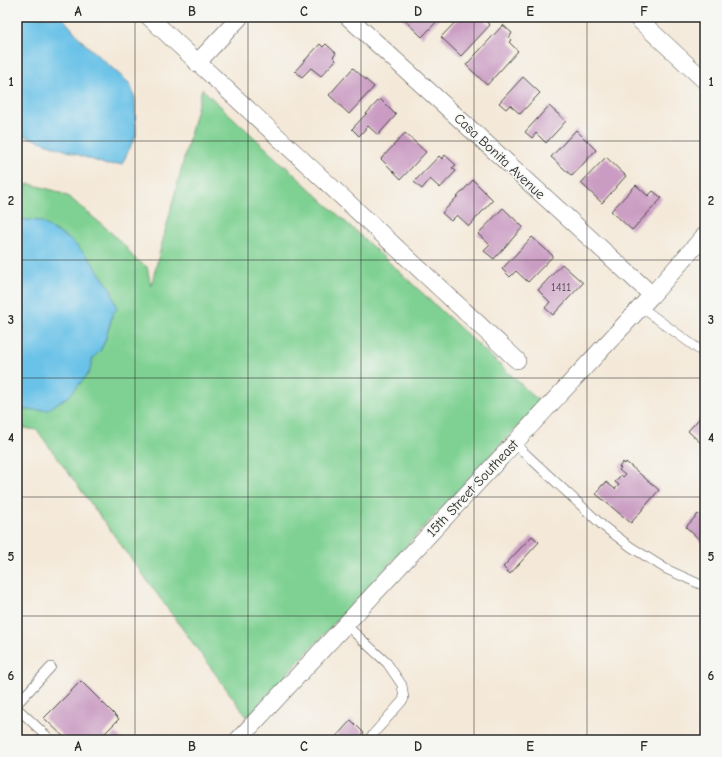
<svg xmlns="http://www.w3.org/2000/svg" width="722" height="757" viewBox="0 0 722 757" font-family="'Comic Neue',sans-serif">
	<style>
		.green { fill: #7fd193; stroke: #557e5f }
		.water { fill: #6bc2e8; stroke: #4b768a }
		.building { fill: #ca9cc3 }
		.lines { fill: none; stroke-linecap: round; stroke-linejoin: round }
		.service-casing { stroke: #494845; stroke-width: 10 }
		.minor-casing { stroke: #494845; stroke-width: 18 }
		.service { stroke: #fff; stroke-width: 9 }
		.minor { stroke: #fff; stroke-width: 17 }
		.grid { fill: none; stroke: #2b2b2b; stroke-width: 1; stroke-opacity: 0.55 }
		.labels { text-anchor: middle; stroke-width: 3; stroke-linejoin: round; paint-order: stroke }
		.number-label { font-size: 12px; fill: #534751 }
		.street-label { font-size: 14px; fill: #2b2b2b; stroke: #f6f6f2 }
		.neatline { fill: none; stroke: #2b2b2b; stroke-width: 1.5 }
		.grid-label { font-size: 13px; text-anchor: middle; font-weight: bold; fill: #2b2b2b }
	</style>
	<rect width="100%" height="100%" fill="#f6f6f2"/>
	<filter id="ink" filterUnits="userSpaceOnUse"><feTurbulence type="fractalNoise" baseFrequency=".025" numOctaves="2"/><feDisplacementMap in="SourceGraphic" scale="8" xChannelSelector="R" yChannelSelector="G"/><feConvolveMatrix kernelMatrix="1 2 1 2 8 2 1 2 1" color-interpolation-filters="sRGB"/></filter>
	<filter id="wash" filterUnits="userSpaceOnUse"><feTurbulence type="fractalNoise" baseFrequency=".012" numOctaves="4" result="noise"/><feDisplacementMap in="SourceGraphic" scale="16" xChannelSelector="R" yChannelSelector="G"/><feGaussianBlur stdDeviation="0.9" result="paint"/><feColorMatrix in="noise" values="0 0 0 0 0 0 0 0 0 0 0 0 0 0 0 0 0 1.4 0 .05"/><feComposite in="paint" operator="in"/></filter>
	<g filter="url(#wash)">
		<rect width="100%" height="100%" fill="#f4e9d9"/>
		<!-- green -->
		<path class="green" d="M202,89L540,402L247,717L37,430L17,427V407L26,410L89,373L93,358L100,351L105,341L113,313L40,221L17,219V187L30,184L56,191L69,197L106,228L125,246L134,258L147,267L151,286Z"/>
		<!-- water -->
		<g class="water">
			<path d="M17,17H62L83,42L130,84L135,98L136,135L122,164L107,165L17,133Z"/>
			<path d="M17,219L40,221L72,241L88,257L111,289L117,309L113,313L105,341L100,351L93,358L89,373L69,396L47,410H26L17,407Z"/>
		</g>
		<g id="blocks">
			<!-- building -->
			<g class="building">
				<path d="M403,17H441L422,37L402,18Z"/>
				<path d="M460,17H481L490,25L461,56L441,37Z"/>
				<path d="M503,25L512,33L509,38L511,40L509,42L518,51L487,85L466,65Z"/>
				<path d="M320,44L323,47L326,44L336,53L333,57L336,60L321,76L311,68L302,77L295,71Z"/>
				<path d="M353,68L374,87L349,114L329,95Z"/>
				<path d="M523,77L540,93L520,114L510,105L506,109L499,103Z"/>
				<path d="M380,99L396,115L378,135L368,126L359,136L352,129Z"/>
				<path d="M549,106L566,121L546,143L536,133L532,138L525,132Z"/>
				<path d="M576,130L596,150L572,176L551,157Z"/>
				<path d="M405,133L426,152L401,179L381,159Z"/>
				<path d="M445,155L456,165L452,168L456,171L440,188L430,179L422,189L414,182L439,156L442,159Z"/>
				<path d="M606,157L626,176L602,203L581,183Z"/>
				<path d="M473,180L493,200L469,226L457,215L451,221L442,213Z"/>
				<path d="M636,185L648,196L653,191L662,198L632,230L611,211Z"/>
				<path d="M503,208L523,227L494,259L484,251L490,245L478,234Z"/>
				<path d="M532,237L553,256L528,282L516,271L510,277L502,269Z"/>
				<path d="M562,264L583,283L553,315L545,308L550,302L538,290Z"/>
				<path d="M705,412V447L688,431Z"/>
				<path d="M623,462L625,464L626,462L659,490L631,523L596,494L602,485H604L606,482L615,489L619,485L615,482L621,475L623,477L625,475L619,470L621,468L619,467Z"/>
				<path d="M698,514L705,520V545L686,527Z"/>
				<path d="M532,536L539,542L510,574L503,567Z"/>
				<path d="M81,681L119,719L103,735L108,740L98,739L67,740L44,718Z"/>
				<path d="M351,720L364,733L358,740H333Z"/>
				<path d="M116,733L123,740H109Z"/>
			</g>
		</g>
	</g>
	<g filter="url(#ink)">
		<use href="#blocks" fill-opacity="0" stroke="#494845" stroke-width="1"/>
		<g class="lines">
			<defs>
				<g id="service">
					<path d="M641,307L705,354"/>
					<path d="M514,443L603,526L631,547L666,569L704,586"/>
					<path d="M345,624L387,663L402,685L404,699L368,740"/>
					<path d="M17,704L51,667"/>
					<path d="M17,708L51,740"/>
				</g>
				<g id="minor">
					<path d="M149,17L517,360"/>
					<path d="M348,17L652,295"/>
					<path d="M636,17L705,81"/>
					<path d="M197,63L240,17"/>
					<path d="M238,740L652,295L705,235"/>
				</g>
			</defs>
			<!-- service casing -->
			<use href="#service" class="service-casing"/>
			<!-- minor casing -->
			<use href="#minor" class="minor-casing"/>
			<!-- service -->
			<use href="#service" class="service"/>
			<!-- minor -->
			<use href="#minor" class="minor"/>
		</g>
	</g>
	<!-- grid -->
	<path class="grid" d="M135,17V740M248,17V740M361,17V740M474,17V740M587,17V740M17,141H705M17,260H705M17,378H705M17,497H705M17,616H705"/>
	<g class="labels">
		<!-- number labels -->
		<g class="number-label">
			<text x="561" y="291">1411</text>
		</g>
		<!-- street labels -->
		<g class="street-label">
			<text transform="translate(500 156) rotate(43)" y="5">Casa Bonita Avenue</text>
			<text transform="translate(472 488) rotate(-47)" y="5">15th Street Southeast</text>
		</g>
	</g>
	<!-- margin -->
	<rect width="722" height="757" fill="none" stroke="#f6f6f2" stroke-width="44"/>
	<rect x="22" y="22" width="678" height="713" class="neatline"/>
	<g class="grid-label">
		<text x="78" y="16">A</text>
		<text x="192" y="16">B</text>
		<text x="304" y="16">C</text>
		<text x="418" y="16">D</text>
		<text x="530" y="16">E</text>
		<text x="644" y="16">F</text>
		<text x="11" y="86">1</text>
		<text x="711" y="86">1</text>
		<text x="11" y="205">2</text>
		<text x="711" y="205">2</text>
		<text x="11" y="324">3</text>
		<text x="711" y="324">3</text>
		<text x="11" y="442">4</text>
		<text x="711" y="442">4</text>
		<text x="11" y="561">5</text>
		<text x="711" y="561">5</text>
		<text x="11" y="680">6</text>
		<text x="711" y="680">6</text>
		<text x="78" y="751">A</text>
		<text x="192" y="751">B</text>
		<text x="304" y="751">C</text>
		<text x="418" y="751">D</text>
		<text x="530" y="751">E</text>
		<text x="644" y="751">F</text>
	</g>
</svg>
